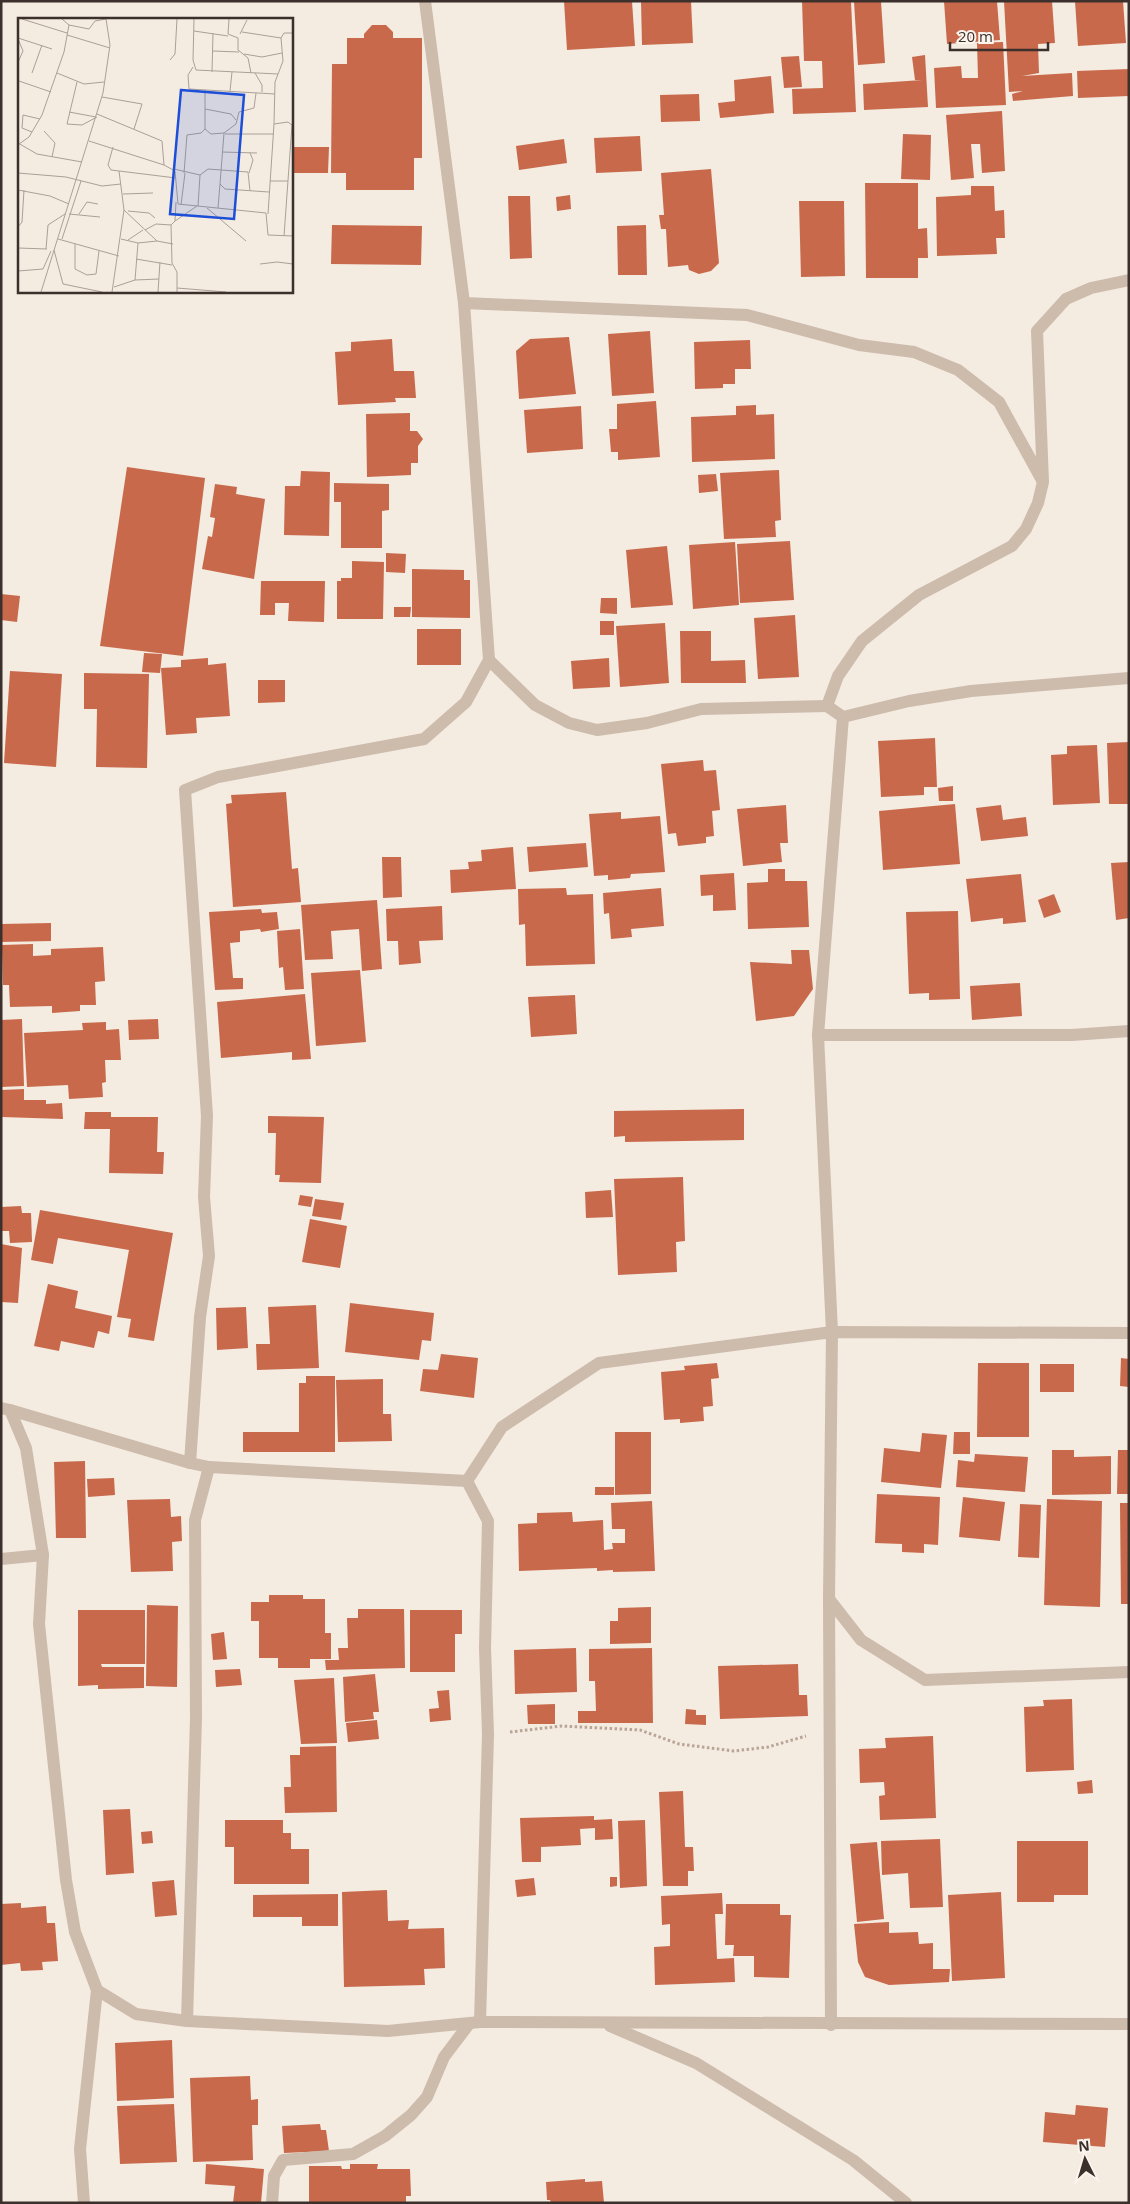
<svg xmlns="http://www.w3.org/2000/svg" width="1130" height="2204" viewBox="0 0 1130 2204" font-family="'Open Sans',sans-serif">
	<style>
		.building { fill: #c8694b }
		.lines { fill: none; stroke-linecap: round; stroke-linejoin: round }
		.path { stroke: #b9a596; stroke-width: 3; stroke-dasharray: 2.5 2.5; stroke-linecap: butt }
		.minor { stroke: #cdbbac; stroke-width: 12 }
		.inset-road { fill: none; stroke: #aaa098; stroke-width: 1 }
		.view { fill: #1d4ed8; fill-opacity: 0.15; stroke: #1d4ed8; stroke-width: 2.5 }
		.inset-edge { fill: none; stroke: #3b302b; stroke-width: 2.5 }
	</style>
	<rect width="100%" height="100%" fill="#f4ebe1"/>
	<!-- building -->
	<g class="building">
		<path d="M564,1H632L635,46L567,50Z"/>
		<path d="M641,1H691L693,43L642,45Z"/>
		<path d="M802,1H851L856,112L793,114L792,89L823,88L822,61H804Z"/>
		<path d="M881,1L885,63L858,65L854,2Z"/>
		<path d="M944,1H997L1000,40L947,44Z"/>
		<path d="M1004,1H1052L1055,43L1038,44L1039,73L1022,76L1072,73L1073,96L1013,101L1012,94L1023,91L1009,92Z"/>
		<path d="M1075,1H1123L1126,43L1078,46Z"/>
		<path d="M372,25H386L393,32V38H422V158H414V190H346V173H331L332,64H347V38H364V34Z"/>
		<path d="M1003,42L1006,105L936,108L934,68L961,66L962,78H978L977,43Z"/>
		<path d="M925,55L928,107L864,110L863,84L922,80H915L912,57Z"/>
		<path d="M799,56L802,87L784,88L781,57Z"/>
		<path d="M1129,69V96L1078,98L1077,71Z"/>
		<path d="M771,76L774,113L720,118L718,103L735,101L734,80Z"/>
		<path d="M699,94L700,121L661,122L660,95Z"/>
		<path d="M1002,111L1005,171L982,173L980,144H971L974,178L951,180L946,115Z"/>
		<path d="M903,134L931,135L930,180L901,179Z"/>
		<path d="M640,136L642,171L596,173L594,138Z"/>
		<path d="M564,139L567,163L519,170L516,146Z"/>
		<path d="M291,147H329L328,173H291Z"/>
		<path d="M711,169L719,263L711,271L699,274L689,270L688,265L668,267L666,229H661L659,215H664L661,173Z"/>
		<path d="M865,183H918V229L927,228L928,258H918V278H866Z"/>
		<path d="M971,186H994L995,211L1004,210L1005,238H996L997,254L937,256L936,197L971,195Z"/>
		<path d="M570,195L571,209L557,211L556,197Z"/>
		<path d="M508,196H530L532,258L510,259Z"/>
		<path d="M799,201H844L845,276L801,277Z"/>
		<path d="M332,225L422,226L421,265L331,264Z"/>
		<path d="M646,225L647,275H618L617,226Z"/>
		<path d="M650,331L654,393L612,396L608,334Z"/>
		<path d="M569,337L576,394L519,399L516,351L530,339Z"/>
		<path d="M392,339L394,371H414L416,398H395L396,402L338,405L335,352L351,351V342Z"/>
		<path d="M750,340L751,369H735V384H723V388L695,389L694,342Z"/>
		<path d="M656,401L660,457L618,460V452H611L609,429H617V404Z"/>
		<path d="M756,405V415L774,414L775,459L692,462L691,417L736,415V406Z"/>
		<path d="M581,406L583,449L527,453L524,410Z"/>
		<path d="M410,413V431H417L423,439L418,446V463H411V475L367,477L366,414Z"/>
		<path d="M127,467L205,478L183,656L100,646Z"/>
		<path d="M779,470L781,520L775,521L776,537L724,539L720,473Z"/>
		<path d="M301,471L330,472L329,536L284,535L285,486H300Z"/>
		<path d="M716,474L718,491L699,493L698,475Z"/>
		<path d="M334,483L389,484V510L382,511V548H341V502H334Z"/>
		<path d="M215,484L237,487L236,494L265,499L254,579L202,569L208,536L212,537L215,518L210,517Z"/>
		<path d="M790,541L794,600L740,603L737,544Z"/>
		<path d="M735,542L739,605L693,609L689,545Z"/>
		<path d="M667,546L673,605L631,608L626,550Z"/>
		<path d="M386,553L406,554L405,573L386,572Z"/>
		<path d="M352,561L384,562L383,619H337V581H341V578H352Z"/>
		<path d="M412,569L464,570V580H470V618L412,617Z"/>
		<path d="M261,581H325L324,622L288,621L289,603H275V615H260Z"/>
		<path d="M1,594L20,596L17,622L1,620Z"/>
		<path d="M601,598H617V614L600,613Z"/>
		<path d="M394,607H411L410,617H394Z"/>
		<path d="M795,615L799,677L758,679L754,618Z"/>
		<rect x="600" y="621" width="14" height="14"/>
		<path d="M665,623L669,683L620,687L616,626Z"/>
		<rect x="417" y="629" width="44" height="36"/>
		<path d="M680,631H711V661L745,660L746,683H681Z"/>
		<path d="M144,653L162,654L160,673L142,672Z"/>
		<path d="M208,658V665L226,663L230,716L196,718L197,733L166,735L161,668L181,667V660Z"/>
		<path d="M609,658L610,687L573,689L571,661Z"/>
		<path d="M10,671L62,674L56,767L4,763Z"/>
		<path d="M84,673L149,674L147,768L96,767L97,709H84Z"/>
		<path d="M258,680H285V702L258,703Z"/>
		<path d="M935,738L937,787H924V795L881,797L878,741Z"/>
		<path d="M1129,742V804H1109L1107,743Z"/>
		<path d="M1097,745L1100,803L1053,805L1051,755L1067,754V746Z"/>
		<path d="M703,760L704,771L716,770L720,810L712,811L714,836L706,837V843L678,846L676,833L668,834L661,764Z"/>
		<path d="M953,786V801H939L938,788Z"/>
		<path d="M286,792L292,869L298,868L301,902L233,907L226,804L232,803L231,795Z"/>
		<path d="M955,804L960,864L883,870L879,811Z"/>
		<path d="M786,805L788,843H780L782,862L743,866L737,809Z"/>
		<path d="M1001,805L1003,820L1026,817L1028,836L981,841L976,808Z"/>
		<path d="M621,812V819L660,816L665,872L631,874L630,878L608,880V875L594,876L589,814Z"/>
		<path d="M586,843L588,867L529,872L527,847Z"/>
		<path d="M513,847L516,889L451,893L450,870L469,869L468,862L482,861L481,850Z"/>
		<path d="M382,857H401L402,897L383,898Z"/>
		<path d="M1129,862V918L1116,920L1111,863Z"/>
		<path d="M768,869H785V881H807L809,927L748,929L747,883L768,882Z"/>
		<path d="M734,873L736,910L713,911V895L701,896L700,875Z"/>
		<path d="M1021,874L1026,922L1003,924V918L971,922L966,879Z"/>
		<path d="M566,888L567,895L593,894L595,964L526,966L525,924L519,925L518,889Z"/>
		<path d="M661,888L664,926L631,929L632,937L611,939L609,913L604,914L603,893Z"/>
		<path d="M1054,894L1061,912L1044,918L1038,900Z"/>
		<path d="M377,900L382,969L362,971L359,929L331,931L333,959L305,960L301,905Z"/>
		<path d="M442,906L443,940L419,941L421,963L399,965L398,941H387L386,909Z"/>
		<path d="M261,909L262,913L277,912L279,929L261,932L260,929L240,931V942L230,943L233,978H243V989L215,990L209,912Z"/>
		<path d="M958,911L960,999L929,1000V993L909,994L906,912Z"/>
		<path d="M51,923V941L1,942V924Z"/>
		<path d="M300,929L304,989L285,990L283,967L279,968L277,931Z"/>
		<path d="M33,944V956L51,955V949L103,947L105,981L95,982L96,1005H80V1011L52,1013V1006L10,1007L9,985H3L2,945Z"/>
		<path d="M791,950H809L813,989L794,1016L756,1021L750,962L792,964Z"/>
		<path d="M360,970L366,1042L316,1046L311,973Z"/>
		<path d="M1020,983L1022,1016L972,1020L970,986Z"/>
		<path d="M305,994L311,1059L292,1060V1052L221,1058L217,1002Z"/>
		<path d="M575,995L577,1034L531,1037L528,997Z"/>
		<path d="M22,1019L24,1086L1,1087V1020Z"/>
		<path d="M158,1019L159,1039L129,1040L128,1020Z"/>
		<path d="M106,1022V1030L119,1029L121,1060H105L106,1082L102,1083L103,1097L69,1099L68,1085L27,1087L24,1033L83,1030L82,1023Z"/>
		<path d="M24,1089V1100H46V1104L62,1103L63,1119L2,1117L1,1090Z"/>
		<path d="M744,1109V1140L625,1142V1136L614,1137V1111Z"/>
		<path d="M85,1112H111V1117H158L157,1152H164L163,1174L109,1173L110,1129H84Z"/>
		<path d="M268,1116L324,1117L321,1183L279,1182L280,1175H275L276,1133H268Z"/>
		<path d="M683,1177L685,1241L676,1242L677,1272L618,1275L614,1179Z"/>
		<path d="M611,1190L613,1217L586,1218L585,1192Z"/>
		<path d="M300,1195L313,1197L311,1207L298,1205Z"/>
		<path d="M315,1199L344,1203L341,1220L312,1216Z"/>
		<path d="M21,1206L22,1213H31L32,1242L10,1243L9,1231H1V1207Z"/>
		<path d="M40,1210L173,1233L154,1341L128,1337L131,1319L117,1317L129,1250L58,1238L53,1264L31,1260Z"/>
		<path d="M310,1219L347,1226L340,1268L302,1262Z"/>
		<path d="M1,1244L22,1248L18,1303L1,1302Z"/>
		<path d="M48,1284L78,1291L75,1308L112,1316L109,1334L98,1331L94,1348L61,1341L59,1351L34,1346Z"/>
		<path d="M350,1303L434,1313L431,1341L422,1340L419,1360L345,1352Z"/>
		<path d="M316,1305L319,1368L257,1370L256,1344H270L268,1307Z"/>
		<path d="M246,1307L248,1348L217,1350L216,1308Z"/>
		<path d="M441,1354L478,1358L474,1398L420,1391L423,1369L438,1370Z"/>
		<path d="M1121,1358L1129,1359V1387L1120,1386Z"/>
		<path d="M717,1363L719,1378L711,1379L713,1406L703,1407L704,1421L680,1423V1419L664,1420L661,1372L685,1370L684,1366Z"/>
		<path d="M978,1363H1029V1437H977Z"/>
		<rect x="1040" y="1364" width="34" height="28"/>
		<path d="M306,1376H335V1452H243V1432H299V1383H306Z"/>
		<path d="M383,1379V1414H391L392,1441L338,1442L336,1380Z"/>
		<path d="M615,1432H651V1494L615,1495Z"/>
		<path d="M954,1432H970V1454H953Z"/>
		<path d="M922,1433L947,1435L941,1488L881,1482L884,1448L920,1452Z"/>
		<path d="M1052,1450H1074V1457L1111,1456V1494L1052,1495Z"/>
		<path d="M1118,1450H1129V1494H1117Z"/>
		<path d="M975,1454L1028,1457L1025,1492L956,1487L958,1460L974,1462Z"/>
		<path d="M85,1461L86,1538H56L54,1462Z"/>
		<path d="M114,1478L115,1495L88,1497L87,1479Z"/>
		<rect x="595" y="1487" width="19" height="8"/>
		<path d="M877,1494L940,1497L938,1545L924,1544V1553L902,1552V1544L875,1543Z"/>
		<path d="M963,1497L1005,1502L1000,1541L959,1537Z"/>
		<path d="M170,1499L171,1517L181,1516L182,1541L172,1542L173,1571L131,1572L127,1500Z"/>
		<path d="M1047,1499L1102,1501L1100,1607L1044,1605Z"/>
		<path d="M652,1501L655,1571L613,1572V1570L597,1571V1568L519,1571L518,1524L537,1523V1513L572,1512L573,1522L603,1520L604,1550L613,1549L612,1543H625V1529H612L611,1503Z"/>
		<path d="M1120,1503H1129V1604H1121Z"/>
		<path d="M1020,1504L1041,1505L1039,1558L1018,1557Z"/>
		<path d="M269,1595H303V1599H325V1633H331V1659H310V1668H278V1658H259V1621H251V1602H269Z"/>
		<path d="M147,1605L178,1606L177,1687L146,1686Z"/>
		<path d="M651,1607V1643L610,1644V1621H618V1608Z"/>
		<path d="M358,1609H404L405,1668L326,1670L325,1660H339L338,1648H348L347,1618H358Z"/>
		<path d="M78,1610H145V1664H101L102,1667H144V1688L98,1689V1685L78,1686Z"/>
		<path d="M410,1610H462V1634H455V1672H410Z"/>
		<path d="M224,1632L227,1659L213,1660L211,1634Z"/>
		<path d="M576,1648L577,1692L515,1694L514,1650Z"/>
		<path d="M652,1648L653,1723H578V1711H596L595,1681H589V1649Z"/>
		<path d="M798,1664L799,1695H807L808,1716L720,1719L718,1666Z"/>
		<path d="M240,1669L242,1685L216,1687L215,1670Z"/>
		<path d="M375,1674L379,1712H373L374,1719L345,1722L343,1677Z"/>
		<path d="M334,1678L337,1743L301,1744L294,1680Z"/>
		<path d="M449,1690L451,1720L430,1722L429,1709L439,1708L437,1691Z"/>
		<path d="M1072,1699L1074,1770L1026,1772L1024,1707L1044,1706L1043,1700Z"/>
		<path d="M555,1704V1724H528L527,1705Z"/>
		<path d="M686,1709L696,1710V1715H706V1725L685,1724Z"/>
		<path d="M377,1720L379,1739L348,1742L346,1723Z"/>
		<path d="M933,1736L936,1818L880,1820L879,1796L885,1795L884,1782L860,1783L859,1749L886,1748L885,1738Z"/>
		<path d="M336,1746L337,1812L285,1813L284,1787H291L290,1755H300V1747Z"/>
		<path d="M1092,1780L1093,1793L1078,1794L1077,1782Z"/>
		<path d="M683,1791L685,1847H693L694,1871H688V1886H663L659,1792Z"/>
		<path d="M130,1809L134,1873L106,1875L103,1810Z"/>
		<path d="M594,1816V1820L612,1819L613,1839L595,1840V1828L580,1829L581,1845L541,1847V1862H522L520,1818Z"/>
		<path d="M225,1820H283V1833H291V1849H309V1884H234V1847H225Z"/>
		<path d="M645,1820L647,1886L620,1888L618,1821Z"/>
		<path d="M152,1831L153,1843L142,1844L141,1832Z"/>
		<path d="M940,1839L943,1907L910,1908L908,1873L882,1875L881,1841Z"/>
		<path d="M1017,1841H1088V1895H1054V1902H1017Z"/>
		<path d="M877,1842L884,1919L857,1922L850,1844Z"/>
		<path d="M610,1877H617V1886L610,1887Z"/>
		<path d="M534,1878L536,1895L517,1897L515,1880Z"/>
		<path d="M174,1880L177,1915L155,1917L152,1882Z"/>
		<path d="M387,1890L388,1921L409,1920L408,1929L444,1928L445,1968L424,1969L425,1985L344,1987L342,1892Z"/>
		<path d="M1001,1892L1005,1978L952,1981L948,1895Z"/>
		<path d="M722,1893L723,1914H715L717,1959L734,1958L735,1982L655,1985L654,1947L670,1946V1924L662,1925L661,1896Z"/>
		<path d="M338,1894V1926H302V1917H253V1895Z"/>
		<path d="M21,1903V1908L46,1906L47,1923H55L58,1961L42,1962L43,1970L21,1971L20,1963L1,1965V1904Z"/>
		<path d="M726,1904H780V1915H791L789,1978L754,1977V1956H733L734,1945H725Z"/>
		<path d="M889,1922V1933L918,1932L919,1944L933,1943V1969H950L949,1982L889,1985L865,1977L858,1962L854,1924Z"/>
		<path d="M172,2040L174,2098L117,2101L115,2043Z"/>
		<path d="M250,2076L251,2100L258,2099V2125H252L253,2160L193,2162L190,2078Z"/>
		<path d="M174,2104L177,2162L120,2164L117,2106Z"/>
		<path d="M1076,2105L1108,2108L1105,2147L1043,2142L1045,2112L1075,2115Z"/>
		<path d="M320,2124L321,2130H326L329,2151L284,2153L282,2126Z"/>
		<path d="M206,2164L264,2169L261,2203H233L235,2186L205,2184Z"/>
		<path d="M350,2164H378L377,2169H410L411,2196H406V2203H309V2166H341L342,2169H350Z"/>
		<path d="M585,2179V2182L602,2181L604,2203H551L550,2200H547L546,2182Z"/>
	</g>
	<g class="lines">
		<!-- path -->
		<path class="path" d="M510,1732L562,1726L640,1730L679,1744L734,1751L768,1747L806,1736"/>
		<!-- minor -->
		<g class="minor">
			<path d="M1129,280L1091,288L1066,299L1037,331L1043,482L1038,503L1026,529L1012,546L919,595L862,641L838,676L827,706L843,717L818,1035L832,1332L829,1599L861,1640L925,1680L1129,1672"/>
			<path d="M464,303L747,315L859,345L914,352L958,370L999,402L1042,480"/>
			<path d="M489,660L535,705L569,723L597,730L647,723L701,709L827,706"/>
			<path d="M843,717L909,701L971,691L1129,678"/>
			<path d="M818,1035H1072L1129,1031"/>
			<path d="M1,1408L10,1410L26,1448L43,1555L39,1624L66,1880L75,1932L97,1990L136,2014L187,2021L388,2031L480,2022L1129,2024"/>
			<path d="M10,1410L190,1463L209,1467L467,1481L488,1521L485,1648L488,1734L480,2022"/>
			<path d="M190,1463L200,1317L209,1256L204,1197L207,1116L185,790L218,777L424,739L466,702L489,660L464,303L425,1"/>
			<path d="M467,1481L502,1427L599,1363L832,1332L1129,1333"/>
			<path d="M1,1559L43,1555"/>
			<path d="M829,1599L831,2025"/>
			<path d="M187,2021L196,1718L195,1520L209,1467"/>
			<path d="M610,2026L696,2063L853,2160L906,2203"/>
			<path d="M84,2203L80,2149L97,1990"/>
			<path d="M272,2203L274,2176L283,2160L353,2154L385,2136L411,2115L427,2097L444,2057L469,2024"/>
		</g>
	</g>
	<!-- overview -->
	<g transform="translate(18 18)">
		<rect width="275" height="275" fill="#f4ebe1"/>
		<path class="inset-road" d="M4,1L49,15M44,1L51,7L71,11L77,3L88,1M176,1L175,42L178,52L260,56M211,1L210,16L220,20V32L230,40L233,55M176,13L210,18M224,14L263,20M222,16L229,2M49,17L92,30M0,20L34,31M195,33L221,34M226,36L244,39L264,35M152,42L157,36L159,1M0,44L5,33L0,21M175,49L170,57L171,71L257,76M194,54L195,15M14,55L24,27M39,55L66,66L86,64M237,55L244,67V74M1,63L33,74M59,64L49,106L64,107L79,99M212,73L214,54M238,75L236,90L221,94L218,106L206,115L202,166L207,171L251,174M84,79L124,86L116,111M187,91L213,96L218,102M51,94L78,99M79,96L144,123L146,147L157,153L160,186L248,195L250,217L275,218M256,106L257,64L265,43L263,20L266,15H275M187,111L193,116L206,115M26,113L37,125L34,139M14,114L4,110L5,97L22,101M207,116H256M71,123L146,147M0,125L19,136L64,144M1,126L11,119L24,97L46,34L51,7M95,129L90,147L93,152L158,160M204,134L239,135M156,151L182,157L180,188M0,155L48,159L84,168L103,166M166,155L169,117L183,115L187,111V72M231,155L235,142L232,135M182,157L190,151L230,154L232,173M252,163H270M0,172L32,178L51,186M105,176L135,175M163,187L167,155M189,190L228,223M200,190L202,166M106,192L139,223L155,226M110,193L131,195L137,200M51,196L82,199M61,196L69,184L80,186M250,196L256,106L270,104L274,107L266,218M157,203L179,188M153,207L154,245L159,254V274M0,209L4,204L6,172M127,212L138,206L153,207L157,203L158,184M40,221L101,238M44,221L63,163M103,221L120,225L139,223M110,222L125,212M57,226V251L69,257L78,256L81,233M0,230L29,231M28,231L30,207L47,196M36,232L45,266L84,274M118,241L154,247M242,246L259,244L275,246M0,253L25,251L33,233M117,262L141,261M96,269L117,262L120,225M159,270L208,274M23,274L85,75L92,27L88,1M94,274L106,192L101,153M140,274L142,244"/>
		<path class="view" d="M163,72L226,77L216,201L152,196Z"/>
		<rect width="275" height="275" class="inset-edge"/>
	</g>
	<!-- border -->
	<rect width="1130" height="2204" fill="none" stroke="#3b302b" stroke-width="5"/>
	<!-- north arrow -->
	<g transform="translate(1085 2159) rotate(355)" stroke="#fbf5ee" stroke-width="4" paint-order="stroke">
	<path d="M0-4L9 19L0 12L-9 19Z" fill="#3b302b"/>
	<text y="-8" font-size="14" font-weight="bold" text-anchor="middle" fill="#3b302b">N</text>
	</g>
	<!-- scale -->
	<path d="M950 42v8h98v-8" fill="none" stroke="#3b302b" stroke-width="2.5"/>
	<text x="958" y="42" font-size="15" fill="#3b302b" stroke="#fbf5ee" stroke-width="4" paint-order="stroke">20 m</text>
</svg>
